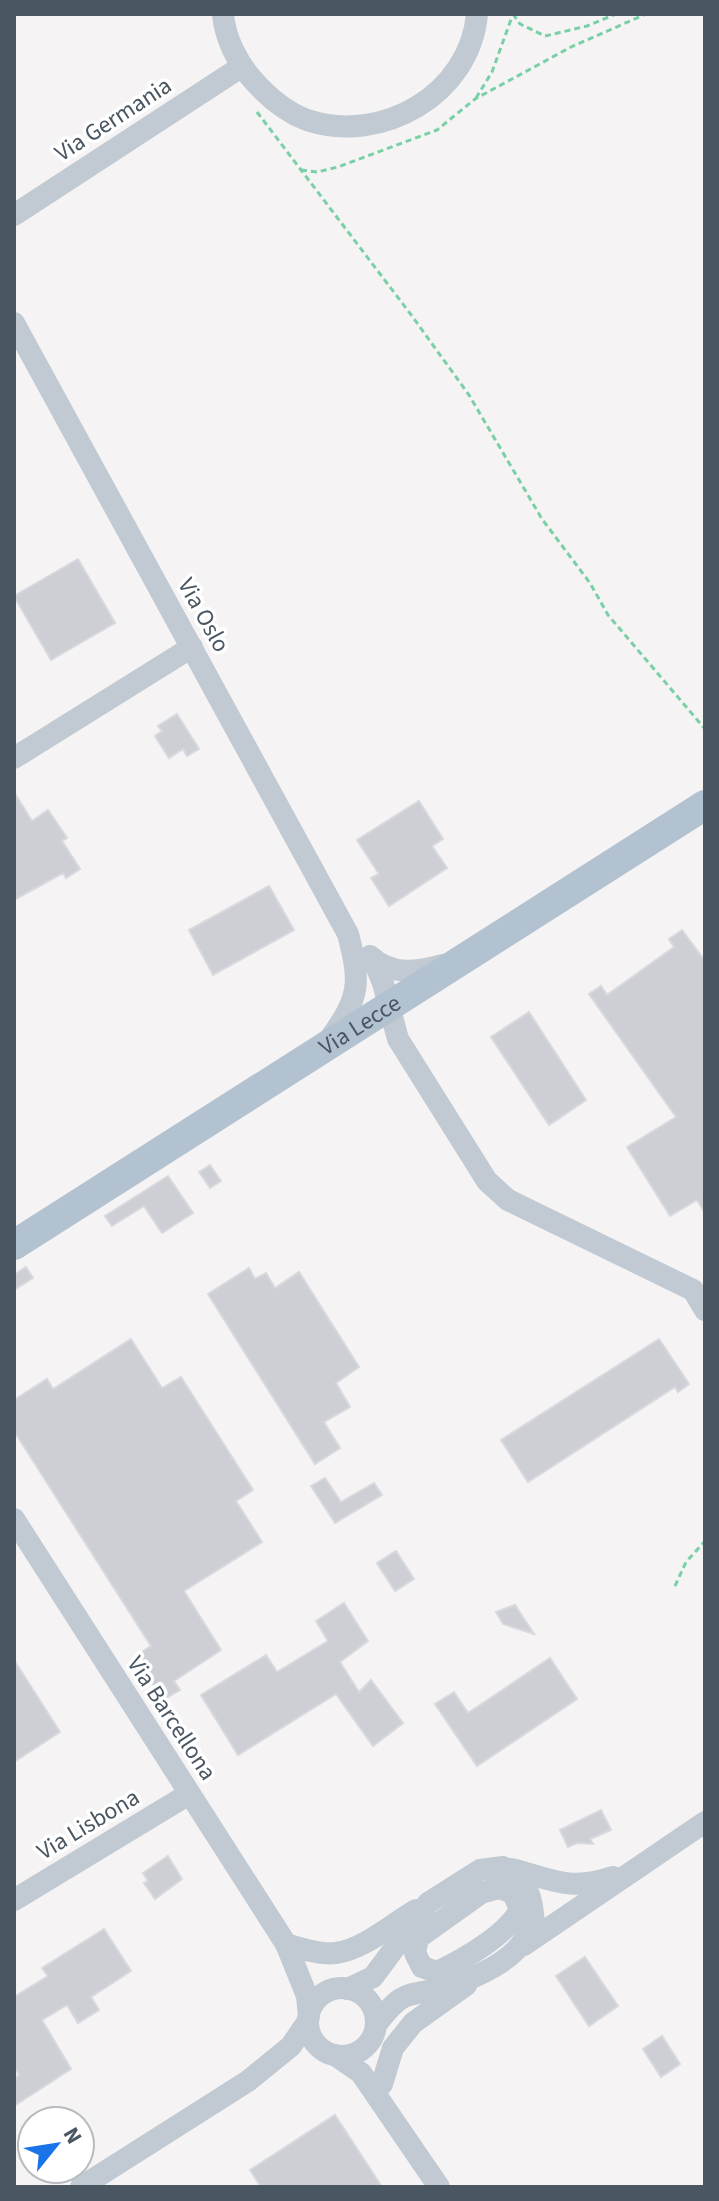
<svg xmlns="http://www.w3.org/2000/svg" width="719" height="2201" viewBox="0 0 719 2201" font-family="'Source Sans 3',sans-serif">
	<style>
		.building { fill: #cdcfd5; stroke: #d7d9de; stroke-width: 2 }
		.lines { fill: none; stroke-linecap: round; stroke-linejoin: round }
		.path { stroke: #7ad0a6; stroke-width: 3; stroke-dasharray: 6 4; stroke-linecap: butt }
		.minor { stroke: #c1cad2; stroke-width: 22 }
		.major { stroke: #b3c2d1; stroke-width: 30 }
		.labels { text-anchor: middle; stroke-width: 7; stroke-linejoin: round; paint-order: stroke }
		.street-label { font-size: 24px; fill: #4a5661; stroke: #fff }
	</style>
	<rect width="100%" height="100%" fill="#f5f3f3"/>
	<!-- building -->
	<g class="building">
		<path d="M78,559L115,623L51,660L14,596Z"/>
		<path d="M177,714L199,749L187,756L183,749L169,758L155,736L162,731L158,726Z"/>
		<path d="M14,792L32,821L48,810L67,838L62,841L80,869L66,878L63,873L14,900Z"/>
		<path d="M419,801L443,839L432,846L447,868L389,906L371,878L379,874L357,840Z"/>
		<path d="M269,886L294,930L213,975L189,930Z"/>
		<path d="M682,930L705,961V1213L697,1200L670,1216L627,1147L676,1117L589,994L601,986L607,995L674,947L669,939Z"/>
		<path d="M529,1012L586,1100L549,1125L491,1037Z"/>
		<path d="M210,1165L221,1181L210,1188L199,1172Z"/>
		<path d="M168,1176L193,1213L162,1233L144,1206L112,1226L105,1216Z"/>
		<path d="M26,1267L33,1278L14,1290V1275Z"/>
		<path d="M249,1268L255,1279L266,1273L275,1288L299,1272L359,1367L336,1383L350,1407L324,1422L340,1448L315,1464L208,1294Z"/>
		<path d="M131,1339L162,1388L181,1377L253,1490L236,1501L262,1542L184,1591L221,1650L174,1681L180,1690L163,1700L135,1656L151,1646L14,1431V1400L47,1379L53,1389Z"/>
		<path d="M659,1339L689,1384L678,1392L675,1387L528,1482L501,1440Z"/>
		<path d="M325,1478L341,1502L374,1483L382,1495L335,1523L311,1486Z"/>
		<path d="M396,1551L414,1579L395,1591L377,1563Z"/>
		<path d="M344,1603L368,1641L340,1662L359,1692L371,1680L403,1723L373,1746L336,1694L238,1755L201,1695L266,1655L277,1672L328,1641L316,1621Z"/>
		<path d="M515,1605L534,1634L503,1624L496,1612Z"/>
		<path d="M550,1658L577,1699L477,1766L435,1704L454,1692L468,1713Z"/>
		<path d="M14,1660L60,1732L14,1762Z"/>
		<path d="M601,1810L611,1830L590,1839L593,1844L577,1843L568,1847L560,1830Z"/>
		<path d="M168,1856L182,1879L155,1899L144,1883L148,1881L143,1873Z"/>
		<path d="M104,1929L131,1971L91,1997L99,2010L78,2023L67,2005L42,2020L71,2069L14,2106V2079L19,2075L14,2067V1997L48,1976L42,1968Z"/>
		<path d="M585,1957L618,2006L589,2026L556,1976Z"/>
		<path d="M662,2036L680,2064L661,2077L643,2049Z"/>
		<path d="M335,2115L382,2187H261L250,2170Z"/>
	</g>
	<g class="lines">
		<!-- path -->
		<g class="path">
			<path d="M513,14L520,24L545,36L587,26L616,14"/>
			<path d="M476,98L492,72L513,14"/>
			<path d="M257,112L412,316L469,395L542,519L590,583L608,615L705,729"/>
			<path d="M301,170L317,172L338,167L437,130L475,99L571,47L646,14"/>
			<path d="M675,1586L686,1562L705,1541"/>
		</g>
		<!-- minor -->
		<g class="minor">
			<path d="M223,14C225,38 237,62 253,80C268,97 286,112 307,120C382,145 470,94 477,14"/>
			<path d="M14,215L241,67"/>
			<path d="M14,323L348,934C361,984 360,997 329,1040"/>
			<path d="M14,758L192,647"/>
			<path d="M370,956C391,976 417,972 442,965"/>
			<path d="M374,961L383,983L398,1039L487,1181L508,1200L693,1290L705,1310"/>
			<path d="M14,1519L286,1944L307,1996L309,2016"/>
			<path d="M511,1869C553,1879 568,1892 613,1877"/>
			<path d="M499,1888L513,1893L520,1909C508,1934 463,1960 437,1972L422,1967L415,1953L418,1938L481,1893Z"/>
			<path d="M14,1900L189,1794"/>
			<path d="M286,1944C301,1949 320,1955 336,1953C364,1949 392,1924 416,1910"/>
			<path d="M524,1945L705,1822"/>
			<circle cx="342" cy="2022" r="34"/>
			<path d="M348,1989L373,1977L428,1903L480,1870L503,1867C529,1885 531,1892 534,1923C529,1931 524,1942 517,1949C501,1966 472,1979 450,1986C409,1998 406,1985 376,2025"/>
			<path d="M335,2055L361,2073L439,2187"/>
			<path d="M382,2084L393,2048L413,2023L466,1985"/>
			<path d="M81,2187L248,2081L291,2046L308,2021"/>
		</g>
		<!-- major -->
		<path class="major" id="s1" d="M14,1245L705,805"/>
	</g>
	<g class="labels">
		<!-- street labels -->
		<g class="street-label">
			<text transform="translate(113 119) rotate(-33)" y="8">Via Germania</text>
			<text transform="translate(204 615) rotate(61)" y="8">Via Oslo</text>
			<text dy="8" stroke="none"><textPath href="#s1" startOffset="410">Via Lecce</textPath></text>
			<text transform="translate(172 1718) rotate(57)" y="8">Via Barcellona</text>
			<text transform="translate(88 1824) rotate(-31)" y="8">Via Lisbona</text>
		</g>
	</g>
	<!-- border -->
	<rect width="719" height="2201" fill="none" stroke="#4a5661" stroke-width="32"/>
	<!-- north arrow -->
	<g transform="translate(56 2145) rotate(60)"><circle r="38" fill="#ffffff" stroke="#b7bbc0" stroke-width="2"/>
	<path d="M0-6L14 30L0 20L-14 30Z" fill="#1a73e8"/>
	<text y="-12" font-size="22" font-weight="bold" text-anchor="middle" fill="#4a5661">N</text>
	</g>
</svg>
